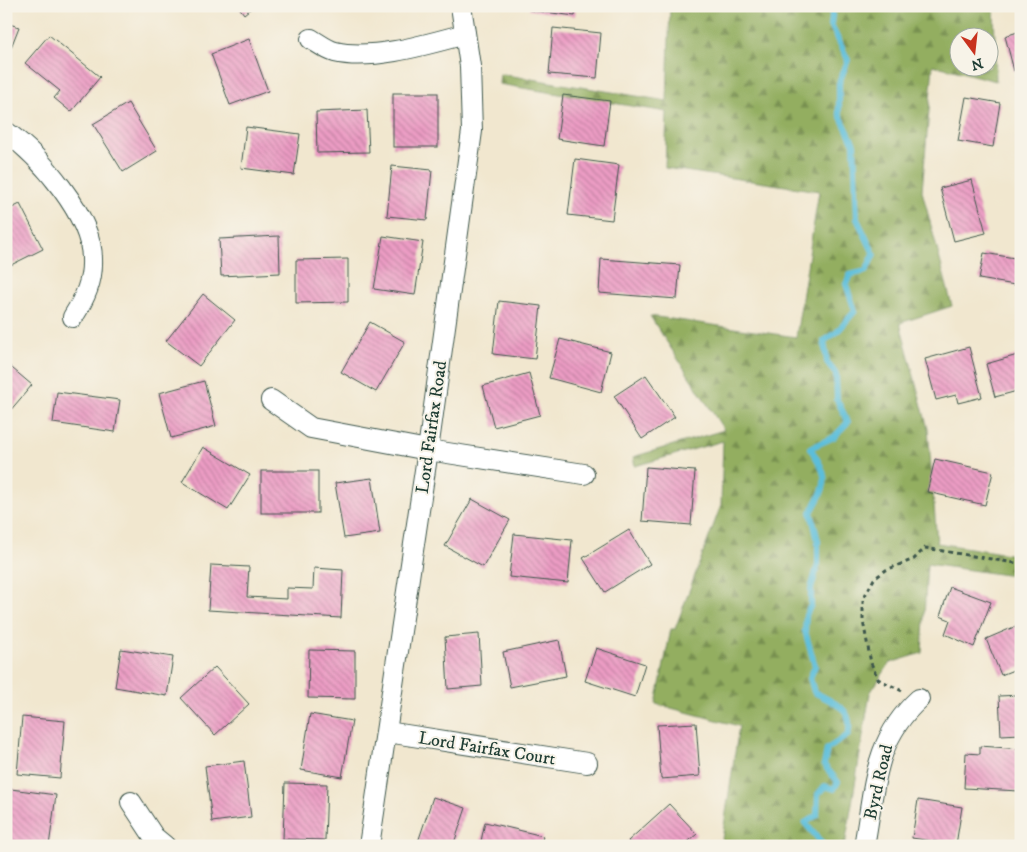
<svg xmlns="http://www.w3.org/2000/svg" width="1027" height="852" viewBox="0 0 1027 852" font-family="'IM FELL DW Pica',serif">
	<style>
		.forest { fill: url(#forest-firs); stroke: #59764a; fill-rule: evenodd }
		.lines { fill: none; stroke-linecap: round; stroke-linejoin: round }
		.stream { stroke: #5cbeda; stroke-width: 6 }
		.building { fill: url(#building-back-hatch) }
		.street-casing { stroke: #3e564b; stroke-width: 22 }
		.path { stroke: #3e564b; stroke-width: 3; stroke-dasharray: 4 4; stroke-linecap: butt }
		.street { stroke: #fff; stroke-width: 20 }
		.labels { text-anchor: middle; stroke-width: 4; stroke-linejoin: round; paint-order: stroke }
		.street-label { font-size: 18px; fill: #1f3d34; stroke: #f7f3e8 }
	</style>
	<defs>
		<pattern id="forest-firs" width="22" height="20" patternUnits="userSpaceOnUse" patternTransform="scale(1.25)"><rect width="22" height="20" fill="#93ae60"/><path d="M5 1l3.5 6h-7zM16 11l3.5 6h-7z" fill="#778f50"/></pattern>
		<pattern id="building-back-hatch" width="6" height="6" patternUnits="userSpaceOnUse" patternTransform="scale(1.25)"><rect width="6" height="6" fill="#ec9cc4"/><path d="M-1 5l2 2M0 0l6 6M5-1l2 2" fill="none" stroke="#bf80a0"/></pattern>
	</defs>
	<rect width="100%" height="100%" fill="#f7f3e8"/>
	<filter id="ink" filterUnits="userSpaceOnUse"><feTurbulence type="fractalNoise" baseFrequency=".02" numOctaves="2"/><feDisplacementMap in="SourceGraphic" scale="10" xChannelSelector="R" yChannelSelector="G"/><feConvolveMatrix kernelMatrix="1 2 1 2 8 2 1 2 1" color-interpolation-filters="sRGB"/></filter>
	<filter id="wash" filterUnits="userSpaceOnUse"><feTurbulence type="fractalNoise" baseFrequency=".0096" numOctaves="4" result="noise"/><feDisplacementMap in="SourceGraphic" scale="20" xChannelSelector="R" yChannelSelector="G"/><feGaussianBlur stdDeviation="1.12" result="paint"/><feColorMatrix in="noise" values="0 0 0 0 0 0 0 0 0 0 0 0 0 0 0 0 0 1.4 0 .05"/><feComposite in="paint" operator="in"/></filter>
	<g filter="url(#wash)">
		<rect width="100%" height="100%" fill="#f1e7cf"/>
		<!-- forest -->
		<path class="forest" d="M670,6H994L996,81L933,65L922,191L952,306L900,323L928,429L937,543L1021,556V577L927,564L922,653L890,663L870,693L845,846H721L739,726L656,704L671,629H675L721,505L723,441L635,466L633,457L724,430L650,316L796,337L819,191L665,168L667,112L499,84L500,74L667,101ZM960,38H990V68H960Z"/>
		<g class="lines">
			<!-- stream -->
			<path class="stream" d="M820,846L821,842L805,823L817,815L818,794L825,786L834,789L838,782L824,765L827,749L848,735C855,708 834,703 814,692L810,678L815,666L805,631L806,615L811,605V589L818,564V541L811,512C828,483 830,478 810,448L834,437L848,422L837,400L836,374L827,362L824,341L837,332L855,311L846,284L850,275L866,271L874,254L857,219L854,144L839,113V83L848,60L831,25L833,6"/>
		</g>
		<g id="blocks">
			<!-- building -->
			<g class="building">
				<path d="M238,6H254L244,14Z"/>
				<path d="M530,6H576L575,16L529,10Z"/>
				<path d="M6,23L19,27L6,60Z"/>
				<path d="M553,28L601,33L597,78L549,74Z"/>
				<path d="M1021,31V70L1014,71L1005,36Z"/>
				<path d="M49,35L100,77L71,112L54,98L60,91L25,63Z"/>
				<path d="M249,39L268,91L230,105L211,54Z"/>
				<rect x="393" y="93" width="45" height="54"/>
				<path d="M563,95L610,101L604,146L557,139Z"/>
				<path d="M966,97L1000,103L993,147L958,141Z"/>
				<path d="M128,103L157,151L123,172L93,124Z"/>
				<path d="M367,110L369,152L317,153L316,112Z"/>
				<path d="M246,127L300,134L294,175L241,168Z"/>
				<path d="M575,159L619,165L612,220L568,215Z"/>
				<path d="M392,166L432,170L427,220L387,216Z"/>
				<path d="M972,180L986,233L954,241L940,188Z"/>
				<path d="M20,204L43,249L11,265L6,257V211Z"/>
				<path d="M279,236L280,273L221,276L219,239Z"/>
				<path d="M383,236L423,242L415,295L374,289Z"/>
				<path d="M984,253L1021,259V286L979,279Z"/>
				<path d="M348,259V302L296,303V260Z"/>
				<path d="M601,259L680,265L677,299L599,293Z"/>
				<path d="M203,294L235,320L199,366L166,341Z"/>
				<path d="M499,301L541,306L535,359L493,354Z"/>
				<path d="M370,322L405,342L376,392L341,372Z"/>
				<path d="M560,339L611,352L601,392L549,378Z"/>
				<path d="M969,347L982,397L958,403L956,395L936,400L925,359Z"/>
				<path d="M1021,354V390L995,397L986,364Z"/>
				<path d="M6,363L32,385L9,412L6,409Z"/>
				<path d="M529,373L540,415L494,427L483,386Z"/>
				<path d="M646,375L675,417L642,439L614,396Z"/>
				<path d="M204,381L216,426L171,438L159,393Z"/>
				<path d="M57,392L120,400L115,432L53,423Z"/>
				<path d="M203,447L250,475L228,510L182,482Z"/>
				<path d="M935,459L993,472L985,505L927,492Z"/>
				<path d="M646,467L695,471L691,525L642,521Z"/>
				<rect x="261" y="471" width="57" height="42"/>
				<path d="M372,478L380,533L344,538L335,483Z"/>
				<path d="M472,499L510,520L483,567L445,546Z"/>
				<path d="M629,530L650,564L605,592L583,558Z"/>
				<path d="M514,534L572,540L568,583L509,577Z"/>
				<path d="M211,565L249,567L247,597L287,599V588L313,589L314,568L343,570L341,618L208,610Z"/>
				<path d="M950,587L991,602L974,647L945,634L950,620L940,616Z"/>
				<path d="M1021,624V667L1001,675L986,639Z"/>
				<path d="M479,634L482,686L448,689L445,637Z"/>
				<path d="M559,640L566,676L510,687L503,652Z"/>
				<path d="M596,648L645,664L635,697L585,681Z"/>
				<path d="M121,649L173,657L167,696L115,687Z"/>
				<path d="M309,650L355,651V699L308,698Z"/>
				<path d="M215,667L249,704L215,735L181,698Z"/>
				<path d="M1021,695V734L1001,735L999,696Z"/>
				<path d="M310,714L352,721L342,777L301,770Z"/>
				<path d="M22,717L65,721L60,778L17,774Z"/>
				<path d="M696,723L700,776L661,779L657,725Z"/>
				<path d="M980,746L1021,749L1019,791L964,788L966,753L980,754Z"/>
				<path d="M244,761L251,817L212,822L205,766Z"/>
				<path d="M285,783L327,784L325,840L283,839Z"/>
				<path d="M11,789L56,795L49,846H6V822Z"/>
				<path d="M433,797L466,808L453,846L417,845Z"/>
				<path d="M918,800L962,807L956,845L912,838Z"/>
				<path d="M669,804L697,834L683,846H632L628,841Z"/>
				<path d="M485,822L543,836L541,846H480Z"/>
			</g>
		</g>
	</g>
	<g filter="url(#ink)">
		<use href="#blocks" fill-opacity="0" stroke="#3e564b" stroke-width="1"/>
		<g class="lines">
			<defs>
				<g id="street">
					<path d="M311,39C318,43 327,50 335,52C372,61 428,44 465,34"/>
					<path d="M6,132C40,156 92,216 92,259C93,281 85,298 73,317"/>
					<path d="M271,400L311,428L428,450L584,474"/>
					<path d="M387,732L587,763"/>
					<path d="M131,802L154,837L165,846"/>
					<path d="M369,846L428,450L472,131L470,66L461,6"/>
					<path d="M864,846C875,788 873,741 919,699"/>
				</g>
			</defs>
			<!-- street casing -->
			<use href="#street" class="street-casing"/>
			<!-- path -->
			<path class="path" d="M902,691L878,679L871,663L863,621V599L874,579L886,570L914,559L925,548L1021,564"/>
			<!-- street -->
			<use href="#street" class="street"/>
		</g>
	</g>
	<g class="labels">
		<!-- street labels -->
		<g class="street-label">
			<text transform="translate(431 427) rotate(-82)" y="6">Lord Fairfax Road</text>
			<text transform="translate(487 748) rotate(9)" y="6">Lord Fairfax Court</text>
			<text transform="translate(878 782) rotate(-77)" y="6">Byrd Road</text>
		</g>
	</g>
	<!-- margin -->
	<rect width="1027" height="852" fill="none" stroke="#f7f3e8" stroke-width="25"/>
	<!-- north arrow -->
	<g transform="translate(974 52) rotate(165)"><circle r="24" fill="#f7f3e8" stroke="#a1aaa0"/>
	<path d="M0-4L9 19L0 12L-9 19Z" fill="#c8321e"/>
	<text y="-8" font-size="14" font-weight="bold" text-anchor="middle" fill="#1f3d34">N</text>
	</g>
</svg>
